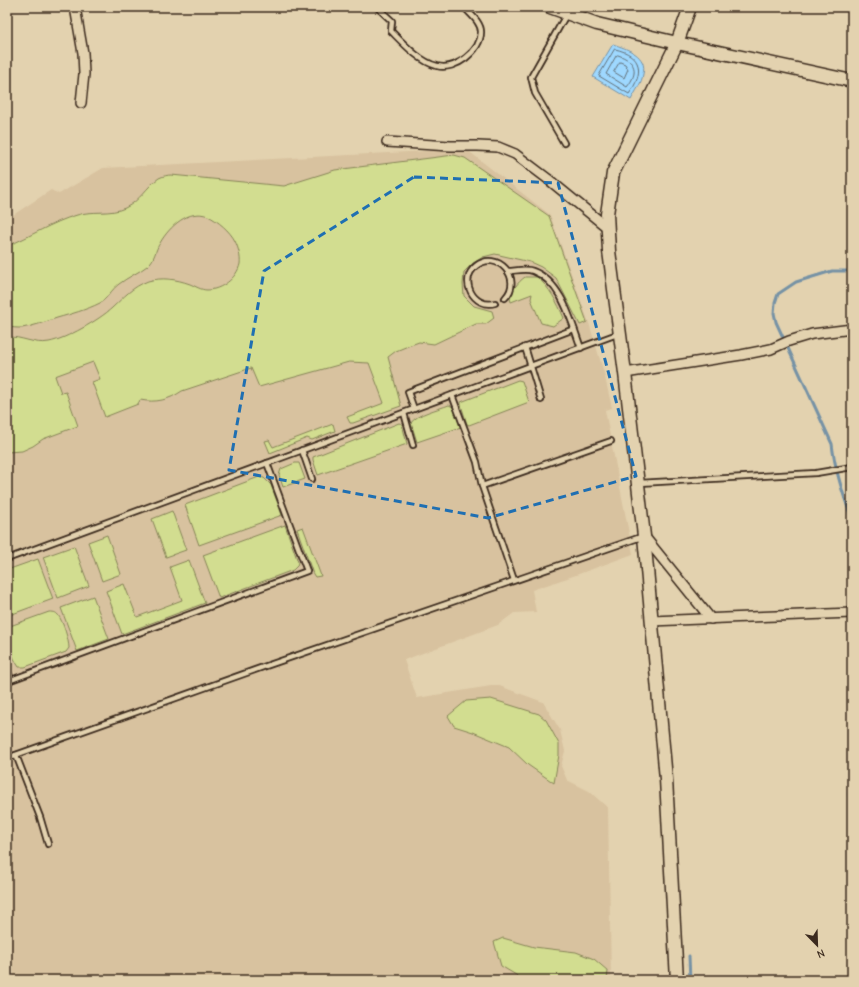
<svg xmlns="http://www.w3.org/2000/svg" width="859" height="987" viewBox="0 0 859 987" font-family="'Comic Neue',sans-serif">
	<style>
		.built { fill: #d8c29f }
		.green { fill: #d2dd90; stroke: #868457 }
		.water { fill: #9ed8ff; stroke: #7692a5 }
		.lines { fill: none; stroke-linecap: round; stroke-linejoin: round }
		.shore { stroke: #637078; stroke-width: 1 }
		.stream { stroke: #7692a5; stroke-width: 3 }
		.lane-casing { stroke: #3b2a1e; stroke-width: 8 }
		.street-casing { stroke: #3b2a1e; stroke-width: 12 }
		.secondary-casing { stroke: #3b2a1e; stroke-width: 15 }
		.lane { stroke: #e3d2af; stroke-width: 4.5 }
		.street { stroke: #e3d2af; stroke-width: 9 }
		.secondary { stroke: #e3d2af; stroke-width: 12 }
		.marked { fill: none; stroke: #1f6fb2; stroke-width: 3; stroke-dasharray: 8 5; stroke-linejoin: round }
	</style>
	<rect width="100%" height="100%" fill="#e3d2af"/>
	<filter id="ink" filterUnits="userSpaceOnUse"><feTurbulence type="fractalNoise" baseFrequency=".025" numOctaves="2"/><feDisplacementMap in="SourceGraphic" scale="8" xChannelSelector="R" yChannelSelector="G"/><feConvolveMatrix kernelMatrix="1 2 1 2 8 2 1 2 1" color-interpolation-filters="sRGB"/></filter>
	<g filter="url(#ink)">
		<!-- built -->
		<path class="built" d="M466,149L550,215L589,323L604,373L612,408L605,410L633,554L576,575L532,590L536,612L514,613L498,625L404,660L417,698L497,685L543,702L560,730L565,751L561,766L567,780L589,791L608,808L611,980H7V219L51,190L59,194L103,168Z"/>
		<!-- green -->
		<g class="green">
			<path d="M454,155L465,158L549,216L587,322L580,325L556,278L541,267L530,262L495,254L483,257L473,263L464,272L463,284L464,296L474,306L492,311L494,318L486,324H476L434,344L419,342L408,346L396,351L388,357L401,406L353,423H350L347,417L384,403L369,363L349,362L259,387L251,368L182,391C169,400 156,403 140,400L138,404L105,417L92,382L100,379L93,362L55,376L61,393L66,392L78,426L43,439L33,446L22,451L7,452V408L10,404L7,392V337C21,336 35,345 49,342C66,339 99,320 112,308C124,297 132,287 148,281C162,277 176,279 190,284C195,286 201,290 207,290C221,290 237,278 240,264C241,257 238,247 235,241C230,231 218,221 208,216C189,208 169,227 160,243C155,250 155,260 147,266C138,273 128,277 119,284C112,289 107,299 100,303C86,310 71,314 57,318C45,322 34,326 22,328C17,328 11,328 7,326V246C30,237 52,222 77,215C92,210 110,215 125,208C140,201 147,186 159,178C163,176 168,175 171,175L284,186L335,170Z"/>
			<path d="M525,277H537C550,288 557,302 564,318L553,326L541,323L531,299L532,294L511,302L510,298C513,289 517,283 525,277Z"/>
			<path d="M518,380L522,381L529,402L469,425L467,424L461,405V402Z"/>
			<path d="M449,405L453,407L461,427L417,442L411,423C416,414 439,409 449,405Z"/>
			<path d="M399,423L402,424L407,444L318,475L313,460V457Z"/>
			<path d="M333,424L335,431L312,440L307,438L270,453L265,441L269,440L273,447Z"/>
			<path d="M295,463H299L305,479L283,487L279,475L281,469Z"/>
			<path d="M259,477L264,478L271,485L282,515L199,545L185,505Z"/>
			<path d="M172,511L186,550L166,557L152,519Z"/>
			<path d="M285,525L298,562L297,566L293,570L219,598L203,555Z"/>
			<path d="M303,527L321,576L315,577L313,574L297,529Z"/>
			<path d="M107,535L121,574L102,581L88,542Z"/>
			<path d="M74,546L89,586L58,598L43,557Z"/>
			<path d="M38,559L53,599L7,616V570Z"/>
			<path d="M189,560L205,603L122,634L106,591L124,584L137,617L182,600L170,567Z"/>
			<path d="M93,596L109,639L77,651L61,608Z"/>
			<path d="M49,612C53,612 56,612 58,615C63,621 69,641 69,648L66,652L25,667H19C12,657 7,642 7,630L10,626Z"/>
			<path d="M491,699L539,714L546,720L559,744V755L554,783L528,765L509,747L473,732L454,726L448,716L466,701Z"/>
			<path d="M503,938L534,947L576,952L594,959L608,971L607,980H521L516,975L501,966L494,942Z"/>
		</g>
		<!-- water -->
		<path class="water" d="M613,44C627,49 648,55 643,74C642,83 635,92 631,100L593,77Z"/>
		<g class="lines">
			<!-- shore -->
			<g class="shore">
				<path d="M615,49C643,55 644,73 629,94L599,76Z"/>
				<path d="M618,55C636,61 639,72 627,87L606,74L616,56Z"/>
				<path d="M620,62L625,64L628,69L624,78L614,72Z"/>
			</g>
			<!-- stream -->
			<g class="stream">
				<path d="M852,271H832L796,282L778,294L775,303L774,313L776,322L832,444C835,470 843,495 852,519"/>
				<path d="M852,776L849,795L852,810"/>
				<path d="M689,956L690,980"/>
			</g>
			<defs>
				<g id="lane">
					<path d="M377,7L392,21L391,31C403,43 420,62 437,66C455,71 481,51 481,32C481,22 470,14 464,7"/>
					<path d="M564,143L535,93L531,77L566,15"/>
					<path d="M508,271C515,271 526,268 533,271C562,282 571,321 581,348"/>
					<path d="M495,303C474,309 458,280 476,266C497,249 524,279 505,298"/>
					<path d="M525,347L541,400"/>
					<path d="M452,395L477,462L482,486L514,580"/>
					<path d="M414,409L408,392L574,329"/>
					<path d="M404,413L413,445"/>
					<path d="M302,450L312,479"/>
					<path d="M639,483L816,473L852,467"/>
					<path d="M482,486L611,441"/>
					<path d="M7,559L620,333"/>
					<path d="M7,669L11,680L307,571L267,463"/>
					<path d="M16,755L40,817L48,844"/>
					<path d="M7,758L266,666L644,536"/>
				</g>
				<g id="street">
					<path d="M75,7L83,53L84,74L81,103"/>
					<path d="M387,142L450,146H478L498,147L515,154L548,179L608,228"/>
					<path d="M625,373L741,355L771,349L789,341L812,334L852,329"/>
					<path d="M644,536L711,619"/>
					<path d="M651,621L852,613"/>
				</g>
				<g id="secondary">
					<path d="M550,7L597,24L677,43L852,81"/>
					<path d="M677,980L666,779L644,536L625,373L609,251L607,214L613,173L677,43L690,7"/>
				</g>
			</defs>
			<!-- lane casing -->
			<use href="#lane" class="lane-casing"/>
			<!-- street casing -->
			<use href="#street" class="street-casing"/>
			<!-- secondary casing -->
			<use href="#secondary" class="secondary-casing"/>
			<!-- lane -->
			<use href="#lane" class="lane"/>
			<!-- street -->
			<use href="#street" class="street"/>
			<!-- secondary -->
			<use href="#secondary" class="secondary"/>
		</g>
	</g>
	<!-- marked area -->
	<path class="marked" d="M414,177L558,183L636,476L488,518L229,470L264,271Z"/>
	<!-- margin -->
	<rect width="859" height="987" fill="none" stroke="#e3d2af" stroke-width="24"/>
	<rect x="12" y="12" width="835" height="963" fill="none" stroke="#3b2a1e" stroke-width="1.5" filter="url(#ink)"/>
	<!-- north arrow -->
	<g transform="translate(817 945) rotate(157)" stroke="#e3d2af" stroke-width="3" paint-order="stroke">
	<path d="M0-3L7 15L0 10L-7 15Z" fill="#3b2a1e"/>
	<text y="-6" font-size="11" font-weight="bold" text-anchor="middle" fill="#3b2a1e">N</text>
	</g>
</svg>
